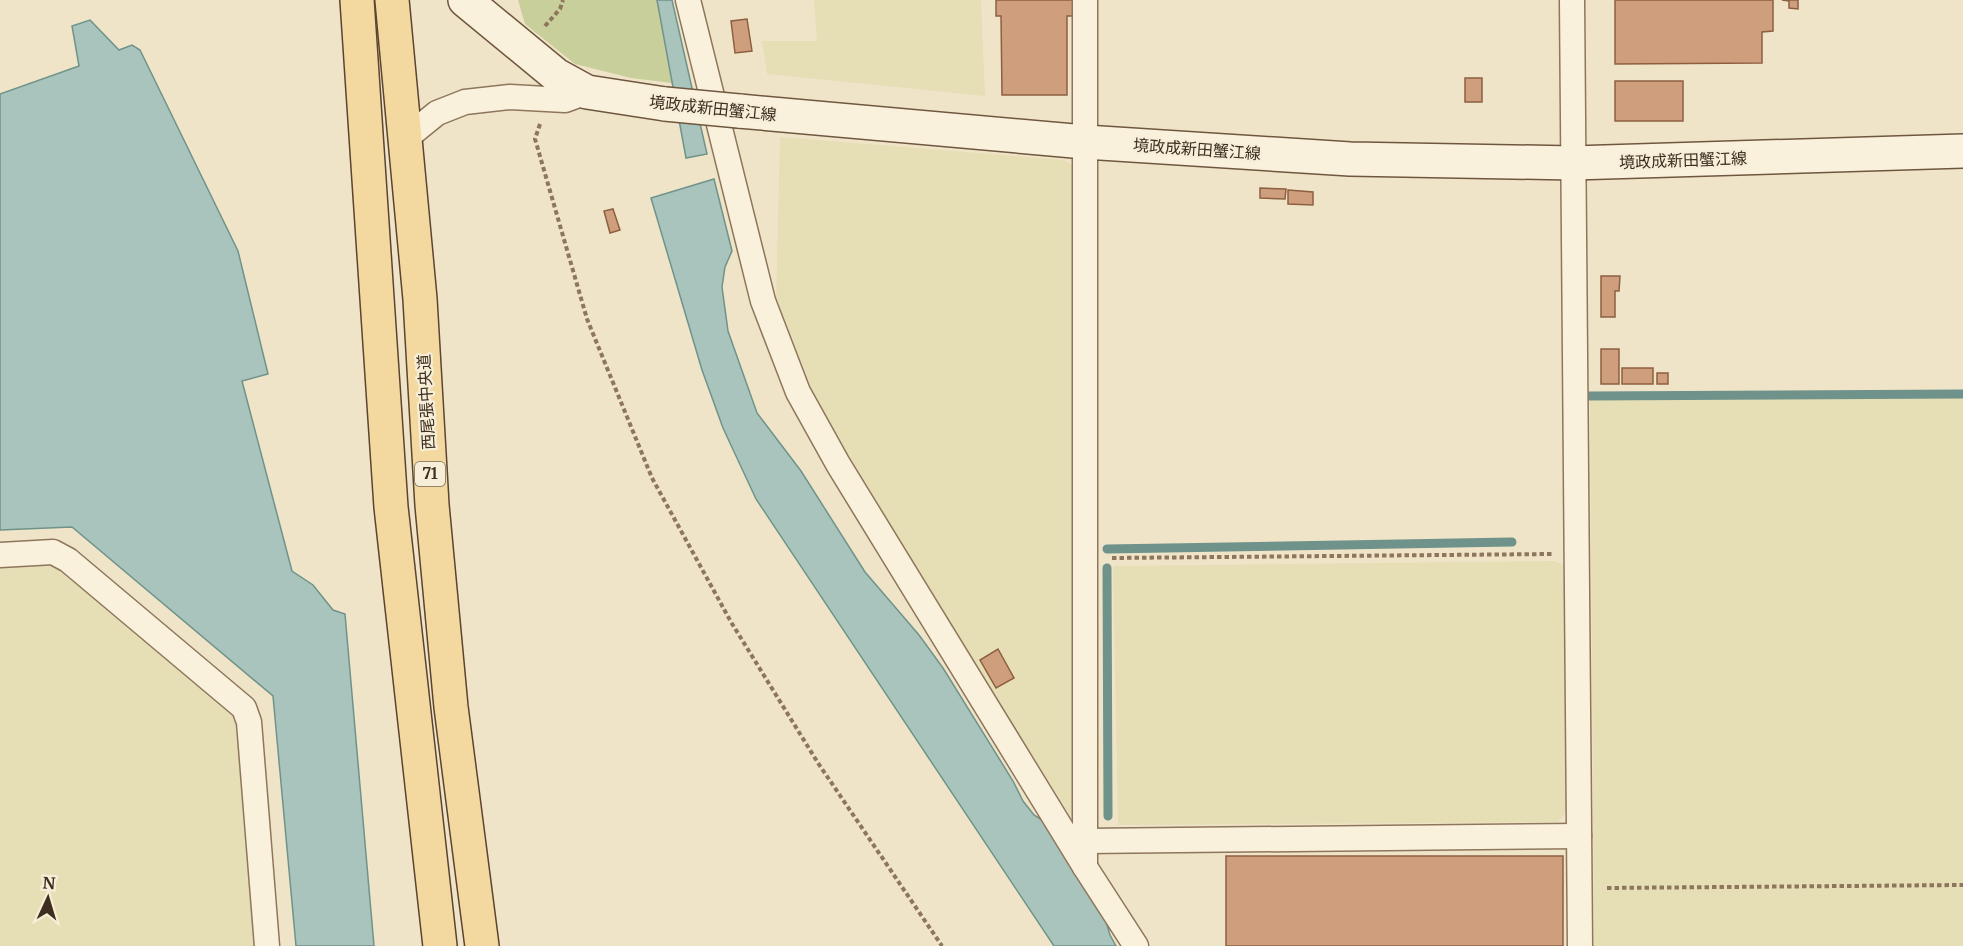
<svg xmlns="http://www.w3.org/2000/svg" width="1963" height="946" viewBox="0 0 1963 946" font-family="Merriweather,'Noto Sans JP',serif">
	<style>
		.farmland { fill: #e6deb5 }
		.green { fill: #c9cf9b }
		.water { fill: #a9c4bc; stroke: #6f938a; stroke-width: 1.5 }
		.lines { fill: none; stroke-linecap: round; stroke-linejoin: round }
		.stream { stroke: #6f938a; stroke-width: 9 }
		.building { fill: #cf9f7d; stroke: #8d5f41; stroke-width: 1.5 }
		.street-casing { stroke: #8d765c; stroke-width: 27 }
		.secondary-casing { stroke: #6f573f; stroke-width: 36 }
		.primary-casing { stroke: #5b4430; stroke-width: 36 }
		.path { stroke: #8d765c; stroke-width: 4; stroke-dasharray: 4.5 3; stroke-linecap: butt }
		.street { stroke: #faf1dc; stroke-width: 24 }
		.secondary { stroke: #faf1dc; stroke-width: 33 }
		.primary { stroke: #f3d9a0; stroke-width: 33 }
		.secondary-bridge-casing { stroke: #6f573f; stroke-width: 36; stroke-linecap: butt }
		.secondary-bridge { stroke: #faf1dc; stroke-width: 33 }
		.labels { text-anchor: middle; stroke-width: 4.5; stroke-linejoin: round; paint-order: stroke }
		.shield { fill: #f7eed8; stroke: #756857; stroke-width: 1.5 }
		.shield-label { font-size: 15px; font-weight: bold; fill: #3d2e20 }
		.street-label { font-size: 16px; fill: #3d2e20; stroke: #f7eed8 }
	</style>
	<rect width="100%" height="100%" fill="#f0e4c8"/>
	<!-- farmland -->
	<g class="farmland">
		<path d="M814,0H981L985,96L767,74L762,41H817Z"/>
		<path d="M780,137L1064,160L1073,166L1078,828L842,451L800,367L776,304Z"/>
		<path d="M1963,398V946H1594L1590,400Z"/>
		<path d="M1555,561L1567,567L1566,812L1558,822L1118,825L1113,566Z"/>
		<path d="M0,564H53L64,568L230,710L238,723L255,946H0Z"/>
	</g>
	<!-- green -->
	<path class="green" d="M518,0H657L672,83L631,78L575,64L525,24Z"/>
	<!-- water -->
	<g class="water">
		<path d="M657,0H672L707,154L686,158Z"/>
		<path d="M90,20L119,50L132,45L140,50L238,251L268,374L242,381L292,571L313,585L333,610L345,614L374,946H296L273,696L72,527L0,530V94L79,66L72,26Z"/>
		<path d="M714,179L732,251L725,267L722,287L728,331L757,413L801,471L865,572L919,635L943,668L1013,781L1023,801L1034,815L1048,824L1102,908L1110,935L1116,946H1054L756,499L723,428L702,370L651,198Z"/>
	</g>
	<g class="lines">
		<!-- stream -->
		<g class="stream">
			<path d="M1589,396L1963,394"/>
			<path d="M1107,549L1512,542"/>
			<path d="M1107,568L1108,816"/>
		</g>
	</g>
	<!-- building -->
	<g class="building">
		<path d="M996,0H1073V16H1067V95H1002L1001,16H996Z"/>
		<path d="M1615,0H1773V31L1762,32V63L1615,64Z"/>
		<path d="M1782,0H1798V9L1789,8V1Z"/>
		<path d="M747,19L752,51L735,53L731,21Z"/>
		<rect x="1465" y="78" width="17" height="24"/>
		<rect x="1615" y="81" width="68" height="40"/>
		<path d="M1260,188L1286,189L1285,199L1260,198Z"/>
		<path d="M1288,190L1313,192V205L1288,204Z"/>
		<path d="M613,209L620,230L610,233L604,211Z"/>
		<path d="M1601,276H1620L1619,291H1615V317H1601Z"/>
		<rect x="1601" y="349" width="18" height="35"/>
		<rect x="1622" y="368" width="31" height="16"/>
		<rect x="1657" y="373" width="11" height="11"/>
		<path d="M998,649L1014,678L996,688L980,660Z"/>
		<rect x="1226" y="856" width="337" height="90"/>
	</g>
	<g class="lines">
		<defs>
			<g id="street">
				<path d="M688,0L763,301L798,392L838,464L1085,867L1136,946"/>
				<path d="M1085,0V867"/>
				<path d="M1572,0L1580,946"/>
				<path d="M405,139L437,113L465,102L510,97L565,100L587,92"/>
				<path d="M0,555L53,552L68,560L244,708L249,722L267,946"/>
				<path d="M1086,841L1579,836"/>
			</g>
			<g id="secondary">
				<path d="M465,0L556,75L587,92L665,104"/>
				<path d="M739,111L1085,142L1350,159L1573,163L1963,151"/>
			</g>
			<g id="primary">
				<path d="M357,0L391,507L440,946"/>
				<path d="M392,0L420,299L432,505L451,707L482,946"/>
			</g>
		</defs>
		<!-- street casing -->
		<use href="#street" class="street-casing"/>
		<!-- secondary casing -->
		<use href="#secondary" class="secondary-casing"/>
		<!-- primary casing -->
		<use href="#primary" class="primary-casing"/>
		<!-- path -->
		<g class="path">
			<path d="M545,26L560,9L563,0"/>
			<path d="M540,124L535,139L587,319L652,478L731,622L818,763L942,946"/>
			<path d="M1112,558L1552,554"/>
			<path d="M1607,888L1963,885"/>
		</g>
		<!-- street -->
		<use href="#street" class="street"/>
		<!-- secondary -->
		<use href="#secondary" class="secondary"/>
		<!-- primary -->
		<use href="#primary" class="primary"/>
		<defs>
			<path id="secondary-bridge" d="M665,104L739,111"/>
		</defs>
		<!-- secondary-bridge casing -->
		<use href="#secondary-bridge" class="secondary-bridge-casing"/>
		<!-- secondary-bridge -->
		<use href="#secondary-bridge" class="secondary-bridge"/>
	</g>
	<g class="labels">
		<!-- shield labels -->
		<rect class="shield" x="415" y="462" width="30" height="24" rx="4.5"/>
		<g class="shield-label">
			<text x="430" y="479">71</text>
		</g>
		<!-- street labels -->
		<g class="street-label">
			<text transform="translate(713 108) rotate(6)" y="6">境政成新田蟹江線</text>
			<text transform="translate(1197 149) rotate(4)" y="6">境政成新田蟹江線</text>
			<text transform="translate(1683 160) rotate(-2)" y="6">境政成新田蟹江線</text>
			<text transform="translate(426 402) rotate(-93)" y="6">西尾張中央道</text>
		</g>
	</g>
	<!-- north arrow -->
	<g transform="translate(48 898) rotate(4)" stroke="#f7eed8" stroke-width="4.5" paint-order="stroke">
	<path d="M0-4.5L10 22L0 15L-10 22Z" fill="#3d2e20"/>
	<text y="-9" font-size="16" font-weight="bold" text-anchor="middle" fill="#3d2e20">N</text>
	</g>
</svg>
